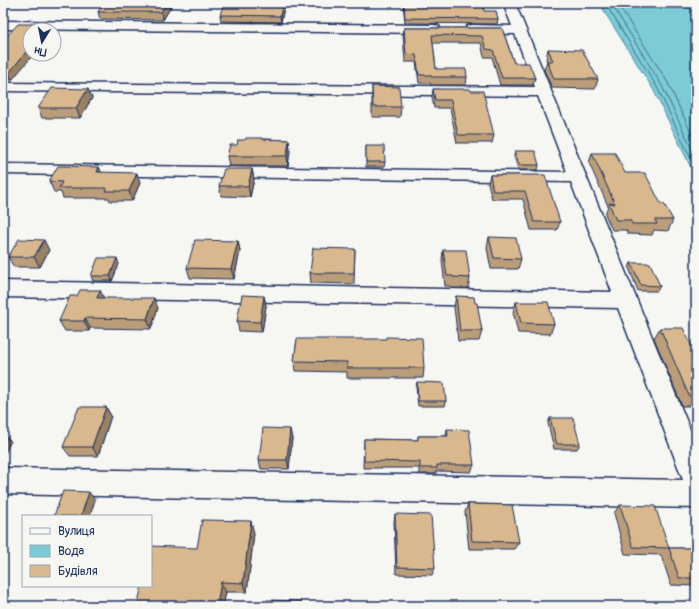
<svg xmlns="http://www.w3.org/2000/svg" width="699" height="609" viewBox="0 0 699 609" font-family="Pangolin,sans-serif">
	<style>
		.water { fill: #7bcbd5; stroke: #558da5 }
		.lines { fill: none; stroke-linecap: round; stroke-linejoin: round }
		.shore { stroke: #416d8e; stroke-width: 1 }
		.minor-casing { stroke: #1b2f5e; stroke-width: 3 }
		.minor { fill: #f6f6f2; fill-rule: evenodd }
		.wall { fill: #bb9e79; stroke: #1b2f5e }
		.shaded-wall { fill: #998163; stroke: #1b2f5e }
		.building { fill: #dab88d; stroke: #1b2f5e }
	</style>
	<rect width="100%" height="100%" fill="#f6f6f2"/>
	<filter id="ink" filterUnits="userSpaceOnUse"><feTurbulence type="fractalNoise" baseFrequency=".025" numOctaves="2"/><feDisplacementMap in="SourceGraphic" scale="8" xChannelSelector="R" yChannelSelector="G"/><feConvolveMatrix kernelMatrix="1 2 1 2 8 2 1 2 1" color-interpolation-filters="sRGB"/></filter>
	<g filter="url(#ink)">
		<!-- water -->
		<path class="water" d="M601,3H696V178L653,89L605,13Z"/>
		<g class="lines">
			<!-- shore -->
			<g class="shore">
				<path d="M605,3L657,87L696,169"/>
				<path d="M611,3L661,84L696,157"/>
				<path d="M617,3L667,81L696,143"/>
			</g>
			<defs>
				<g id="minor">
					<path d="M503,3H515L696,444V508L3,494V468L683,480L618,308L3,297V281L612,292L571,182L3,174V164L567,172L538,96L3,91V83L535,87L515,34L472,33L467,32L466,29L467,26L472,25L512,26Z"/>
					<path d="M3,21L434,25L439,26L440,29L439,32L434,33L3,29Z"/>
				</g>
			</defs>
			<!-- minor casing -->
			<use href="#minor" class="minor-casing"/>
			<!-- minor -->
			<use href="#minor" class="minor"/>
		</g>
		<!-- wall -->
		<g class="wall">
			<path d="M104,3H173L163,20L100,19L98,12Z"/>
			<path d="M285,3L281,22L221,21L220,15Z"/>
			<path d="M403,3H482L484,11L498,19L497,24L405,23Z"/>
			<path d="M404,28H502L514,63L535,78L533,85H500L492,57H484L481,43H433L436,69L467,77L466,85H431L430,83H419L416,62H405L403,35Z"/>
			<path d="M3,40L12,80H3Z"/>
			<path d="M548,49L598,79L595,89L552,88L544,70L547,61L546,59Z"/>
			<path d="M372,86L401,107L400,117H372Z"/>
			<path d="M88,89L92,98L80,118H42L38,108Z"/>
			<path d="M433,89L471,91L494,135L492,143H457L450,108H434L432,97Z"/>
			<path d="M262,139L289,140L290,150L288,166H229L227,156L237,145Z"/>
			<path d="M366,146L385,162L384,167H366Z"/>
			<path d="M515,151L539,165L538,170H518L514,156Z"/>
			<path d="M592,153L625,173L661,204L673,220L668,231L654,230L652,235L628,234L626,230H612L605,214L608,206L589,163Z"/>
			<path d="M99,167L101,172L140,183L132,201H110L109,198H63L61,192H54L49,181Z"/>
			<path d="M252,169L254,179L250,197L221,196L219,186Z"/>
			<path d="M490,175H520L560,222L557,230H531L523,199H492L488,183Z"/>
			<path d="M489,237L521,259L518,269H491L487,248Z"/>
			<path d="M238,241L240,251L234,279L190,278L187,268Z"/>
			<path d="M355,249L354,284L311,283L310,273Z"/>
			<path d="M49,250L40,267H14L8,257Z"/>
			<path d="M443,250L470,278L468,288H451V286H445L442,260Z"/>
			<path d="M631,263L660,286L657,291H638L629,268Z"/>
			<path d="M119,264L112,281H93L91,276Z"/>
			<path d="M77,296L103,298L158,308L151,329L90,328L89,331H65L59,321Z"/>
			<path d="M264,296L266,306L262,332L239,331L237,321Z"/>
			<path d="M456,296L475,303L482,331L479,341H458L454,307Z"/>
			<path d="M516,302L554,324L550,334L518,333L513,312Z"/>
			<path d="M660,328L696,355V406H682L654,338Z"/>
			<path d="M297,339L424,368L423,378H347V372L295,371L294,361Z"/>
			<path d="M417,382L446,401L445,406H418L416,387Z"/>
			<path d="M106,407L111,416L98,456H70L63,447Z"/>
			<path d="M550,418L580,444L577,449H554L548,423Z"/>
			<path d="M447,429L474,465L471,472L436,471V474H419V468H363L364,439L418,440V436H446Z"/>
			<path d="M292,438L289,469H261L259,460Z"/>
			<path d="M468,504L519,542L514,549H469L465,512Z"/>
			<path d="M620,505L669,548H696V586L671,585L661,555L625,554L614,513Z"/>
			<path d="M395,514L435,568L432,575L396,574L394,522Z"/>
			<path d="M254,533L247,592H226L223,606H137L197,548Z"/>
		</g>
		<!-- shaded-wall -->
		<g class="shaded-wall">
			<path d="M167,3H173L163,20L161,12Z"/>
			<path d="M283,3H285L281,22L280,16Z"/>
			<path d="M50,24L52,30H45Z"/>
			<path d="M30,47V54H34L12,80L9,73Z"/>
			<path d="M88,89L92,98L80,118L76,108Z"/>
			<path d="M289,140L290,150L288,166L287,156Z"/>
			<path d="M99,167L103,177L97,172Z"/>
			<path d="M252,169L254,179L250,197L248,186Z"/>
			<path d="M137,173L140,183L132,201L129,191Z"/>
			<path d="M44,240L49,250L40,267L34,257Z"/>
			<path d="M238,241L240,251L234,279L231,269Z"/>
			<path d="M117,258L119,264L112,281L110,276Z"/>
			<path d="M100,290L105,300L97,298Z"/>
			<path d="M264,296L266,306L262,332L260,322Z"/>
			<path d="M154,298L158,308L151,329L147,319Z"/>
			<path d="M85,318L90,328L89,331L84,321Z"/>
			<path d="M106,407L111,416L98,456L92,447Z"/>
			<path d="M290,429L292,438L289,469L287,460Z"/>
			<path d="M7,437L11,441L3,457V445Z"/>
			<path d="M89,492L95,500L90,516H81Z"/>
			<path d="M251,521L254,533L247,592L243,583Z"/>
			<path d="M221,582L226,592L223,606H217Z"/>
		</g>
		<!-- building -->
		<g class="building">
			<path d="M104,3H167L161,12H98Z"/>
			<path d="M224,3H283L280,16L220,15Z"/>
			<path d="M404,3H482L484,11H496L498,19L405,18Z"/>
			<path d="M18,24H50L45,30H30V47L9,73H3V40Z"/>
			<path d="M404,28H502L514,63H529L535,78H502L493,50L486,49L482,36L432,35L436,69H466L467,77H431V75H419L416,55L406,54Z"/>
			<path d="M548,49L582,50L598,79H554L547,61H553Z"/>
			<path d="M372,86L399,87L401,107H373Z"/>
			<path d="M52,88L88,89L76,108H38Z"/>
			<path d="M433,89H470L471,91H483L494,135H458L451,100H435Z"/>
			<path d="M246,138H262V139L289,140L287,156H227L230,145H237L238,140H245Z"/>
			<path d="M366,146H384L385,162H366Z"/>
			<path d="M515,151H535L539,165H519Z"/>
			<path d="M592,153H615L625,173H645L661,204H664L673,220H655L657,224H632L630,220H616L609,203L615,204Z"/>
			<path d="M58,166L99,167L97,172L137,173L129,191H106L107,188H59L62,182L49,181Z"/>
			<path d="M224,169H252L248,186H219Z"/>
			<path d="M490,175H545L560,222H534L525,191H493Z"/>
			<path d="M489,237L516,238L521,259L494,258Z"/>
			<path d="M19,239L44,240L34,257H8Z"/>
			<path d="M195,240L238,241L231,269L187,268Z"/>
			<path d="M313,248L355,249L354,273H310Z"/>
			<path d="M443,250H466L470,278L453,277V276H447Z"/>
			<path d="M98,258H117L110,276H91Z"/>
			<path d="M631,263H650L660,286L641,285Z"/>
			<path d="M80,290H100L97,298H154L147,319L85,318L84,321H59L70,296H77Z"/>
			<path d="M242,295L264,296L260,322L237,321Z"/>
			<path d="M456,296L474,297L475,303H477L482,331H460Z"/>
			<path d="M516,302H548L554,324L521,323Z"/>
			<path d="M660,328H683L696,355V396H689Z"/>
			<path d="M386,337L422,338L424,368H347V362L294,361L297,339H386Z"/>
			<path d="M417,382L444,383L446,401H418Z"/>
			<path d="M79,407H106L92,447H63Z"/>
			<path d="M550,418H573L580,444H557Z"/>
			<path d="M263,428L290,429L287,460H259Z"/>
			<path d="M447,429L469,430L474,465H437V468H420V462L364,461V439L418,440V436H448Z"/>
			<path d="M3,436L7,437L3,445Z"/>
			<path d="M63,491L89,492L81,516H54Z"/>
			<path d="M468,504L512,505L519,542L472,541Z"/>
			<path d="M620,505L655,506L669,548L633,547Z"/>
			<path d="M395,514L431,515L435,568L397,567Z"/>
			<path d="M202,520L251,521L243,583L221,582L217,606H137L142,586H151V546L197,548Z"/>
			<path d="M669,548H696V578H679Z"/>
			<path d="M267,600L301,601V606H267Z"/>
		</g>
	</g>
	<!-- margin -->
	<rect width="699" height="609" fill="none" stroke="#f6f6f2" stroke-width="16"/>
	<rect x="8" y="8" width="683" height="593" fill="none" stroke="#1b2f5e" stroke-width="1.5" filter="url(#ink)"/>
	<!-- legend -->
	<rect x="22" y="515" width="130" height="72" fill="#f6f6f2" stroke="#9ea6b7"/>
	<rect x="30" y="528" width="20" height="6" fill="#f6f6f2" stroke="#9ea6b7"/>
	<text x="58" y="535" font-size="12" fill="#1b2f5e">Вулиця</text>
	<rect x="30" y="545" width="20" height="12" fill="#7bcbd5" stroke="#9ea6b7"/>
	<text x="58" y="555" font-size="12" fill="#1b2f5e">Вода</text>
	<rect x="30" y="565" width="20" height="12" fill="#dab88d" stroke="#9ea6b7"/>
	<text x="58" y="575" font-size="12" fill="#1b2f5e">Будівля</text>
	<!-- north arrow -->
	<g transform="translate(42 42) rotate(190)"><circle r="19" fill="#f6f6f2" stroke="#9ea6b7"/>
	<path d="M0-3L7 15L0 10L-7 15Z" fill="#1b2f5e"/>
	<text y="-6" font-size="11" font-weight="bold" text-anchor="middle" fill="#1b2f5e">Пн</text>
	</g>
</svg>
